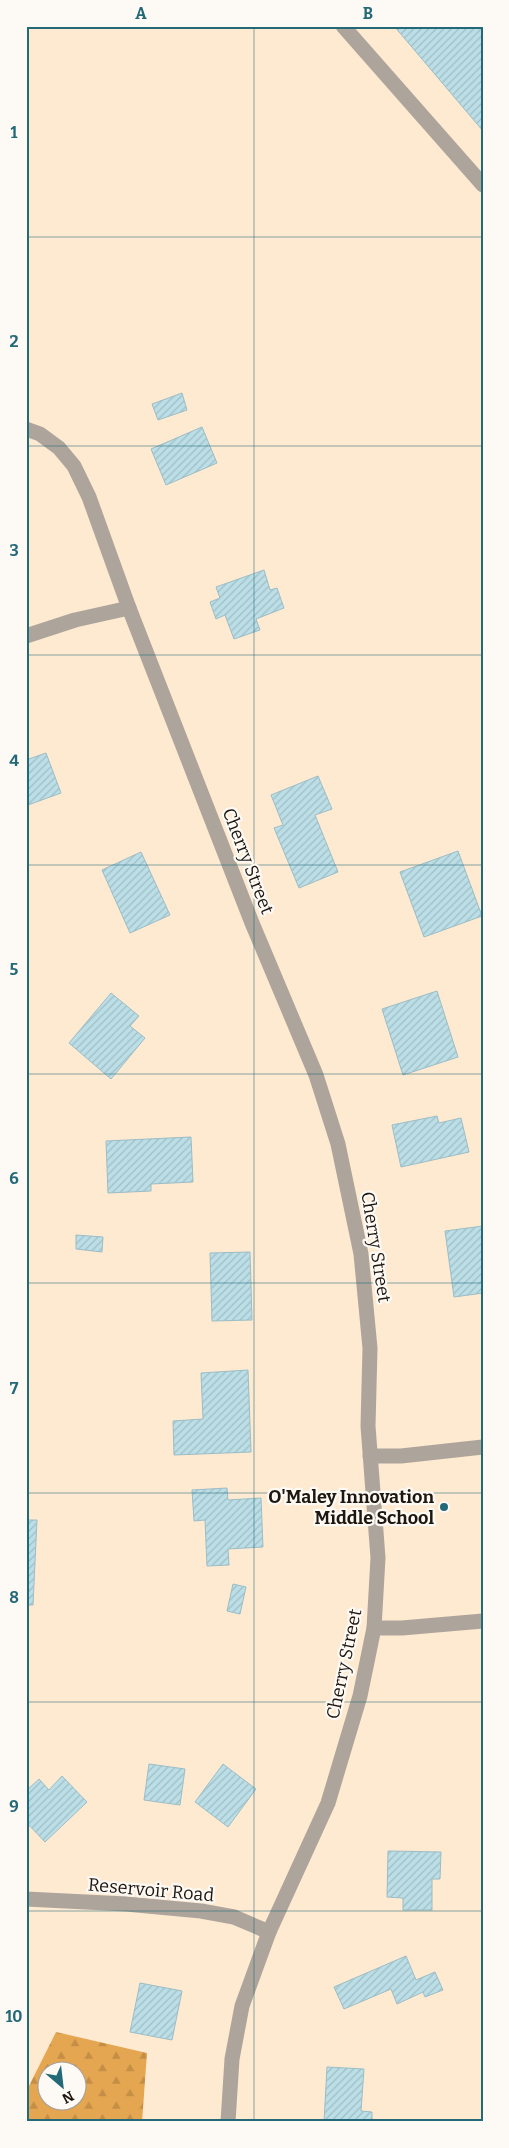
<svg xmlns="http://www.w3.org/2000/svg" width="509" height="2148" viewBox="0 0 509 2148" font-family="Bitter,serif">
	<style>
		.forest { fill: url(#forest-firs); fill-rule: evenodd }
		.building { fill: url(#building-hatch); stroke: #9bbdc6 }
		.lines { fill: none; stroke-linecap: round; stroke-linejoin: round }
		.minor { stroke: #ada59b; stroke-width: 15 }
		.grid { fill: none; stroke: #236978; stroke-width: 1; stroke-opacity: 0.55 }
		.poi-dot { fill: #236978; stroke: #fdf9f5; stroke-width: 2 }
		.labels { text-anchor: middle; stroke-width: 4.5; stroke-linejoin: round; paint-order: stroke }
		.street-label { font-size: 18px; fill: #1e170f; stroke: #fdf9f5 }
		.poi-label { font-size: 18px; font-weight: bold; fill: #1e170f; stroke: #fdf9f5; text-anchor: end }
		.neatline { fill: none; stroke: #236978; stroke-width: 2 }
		.grid-label { font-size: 16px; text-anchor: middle; font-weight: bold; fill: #236978 }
	</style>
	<defs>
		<pattern id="forest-firs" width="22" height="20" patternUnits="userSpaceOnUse" patternTransform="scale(1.25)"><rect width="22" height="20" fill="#e5a651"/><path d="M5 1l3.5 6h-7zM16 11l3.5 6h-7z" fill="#c48e45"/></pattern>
		<pattern id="building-hatch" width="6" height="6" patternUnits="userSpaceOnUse" patternTransform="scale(1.25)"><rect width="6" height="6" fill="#bbdee7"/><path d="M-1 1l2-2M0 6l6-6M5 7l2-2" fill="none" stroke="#a0bec5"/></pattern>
	</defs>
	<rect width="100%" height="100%" fill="#fee9d1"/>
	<!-- forest -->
	<path class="forest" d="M56,2032L147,2053L142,2122H26V2092ZM48,2070H78V2100H48Z"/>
	<!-- building -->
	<g class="building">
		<path d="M394,26H483V131Z"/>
		<path d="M182,393L187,410L158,420L152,404Z"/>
		<path d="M202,427L217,463L166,485L151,449Z"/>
		<path d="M264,570L270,590L277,588L284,608L256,619L260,630L234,639L225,615L216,619L210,602L220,598L216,587Z"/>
		<path d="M46,753L61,793L28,805L26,760Z"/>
		<path d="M318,776L332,809L315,815L338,872L299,888L274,828L283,825L271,795Z"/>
		<path d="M458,851L482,916L424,937L400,872Z"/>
		<path d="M141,852L170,915L130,933L102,870Z"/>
		<path d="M437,991L458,1057L403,1075L382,1009Z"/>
		<path d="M111,993L139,1016L130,1026L145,1038L111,1079L69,1043Z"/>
		<path d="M437,1116L439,1123L461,1118L469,1152L401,1167L392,1125Z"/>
		<path d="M191,1137L193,1182L151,1184V1191L108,1193L106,1141Z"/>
		<path d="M483,1226V1293L454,1297L445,1231Z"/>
		<path d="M76,1235L103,1237L102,1252L76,1249Z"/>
		<path d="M250,1252L252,1320L212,1321L210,1253Z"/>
		<path d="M248,1370L251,1452L174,1455L173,1421L203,1419L201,1373Z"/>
		<path d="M227,1488L228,1500L261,1498L263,1547L228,1549L229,1565L207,1566L205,1520L194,1521L192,1490Z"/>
		<path d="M26,1520H37L33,1605H26Z"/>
		<path d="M233,1584L246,1587L240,1614L227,1611Z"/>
		<path d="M149,1764L185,1769L180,1805L144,1800Z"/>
		<path d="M223,1764L256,1789L228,1827L195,1802Z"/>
		<path d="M62,1776L87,1802L45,1842L26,1822V1791L39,1779L49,1790Z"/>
		<path d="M388,1851L441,1852L440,1879H432V1910H403V1898L387,1897Z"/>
		<path d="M406,1956L416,1980L435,1972L443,1990L425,1997L423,1992L397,2004L391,1989L344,2009L334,1987Z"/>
		<path d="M140,1983L182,1991L172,2040L130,2032Z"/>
		<path d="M327,2067L364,2069L361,2111L372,2112V2121L324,2122Z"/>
	</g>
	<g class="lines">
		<!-- minor -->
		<g class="minor">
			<path d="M343,26L483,185"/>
			<path d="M26,429L40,434L59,448L74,466L89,497L129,608L252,923L316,1075L338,1144L361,1254L370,1348L368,1426L378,1558L374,1628L360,1696L328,1803L269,1932L242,2006L232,2059L228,2122"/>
			<path d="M26,636L75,620L129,608"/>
			<path d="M370,1456H401L483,1447"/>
			<path d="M374,1628H402L483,1621"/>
			<path d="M26,1899L126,1904L201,1911L234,1917L269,1932"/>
		</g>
	</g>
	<!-- grid -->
	<path class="grid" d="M254,26V2122M26,237H483M26,446H483M26,655H483M26,865H483M26,1074H483M26,1283H483M26,1493H483M26,1702H483M26,1911H483"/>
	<!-- markers -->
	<circle class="poi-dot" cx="444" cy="1507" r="5"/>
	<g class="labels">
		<!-- street labels -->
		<g class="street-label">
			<text transform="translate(248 861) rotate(69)" y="6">Cherry Street</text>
			<text transform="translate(376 1247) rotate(81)" y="6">Cherry Street</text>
			<text transform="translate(344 1664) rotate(-78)" y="6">Cherry Street</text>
			<text transform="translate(151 1890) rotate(5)" y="6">Reservoir Road</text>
		</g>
		<!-- poi labels -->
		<g class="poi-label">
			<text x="434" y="1503">O'Maley Innovation<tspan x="434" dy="21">Middle School</tspan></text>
		</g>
	</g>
	<!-- border -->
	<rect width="509" height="2148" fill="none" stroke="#fdf9f5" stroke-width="55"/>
	<!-- north arrow -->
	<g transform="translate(62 2086) rotate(152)"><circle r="24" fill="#fdf9f5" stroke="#a49f99"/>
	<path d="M0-4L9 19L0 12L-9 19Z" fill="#236978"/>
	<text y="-8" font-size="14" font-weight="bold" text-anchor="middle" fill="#1e170f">N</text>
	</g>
	<rect x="28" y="28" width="454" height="2092" class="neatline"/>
	<g class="grid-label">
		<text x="141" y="19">A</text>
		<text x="368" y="19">B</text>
		<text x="14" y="138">1</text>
		<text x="14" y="347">2</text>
		<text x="14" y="556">3</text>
		<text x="14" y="766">4</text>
		<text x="14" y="975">5</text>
		<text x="14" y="1184">6</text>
		<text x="14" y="1394">7</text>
		<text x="14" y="1603">8</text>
		<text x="14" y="1812">9</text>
		<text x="14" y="2022">10</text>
	</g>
</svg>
